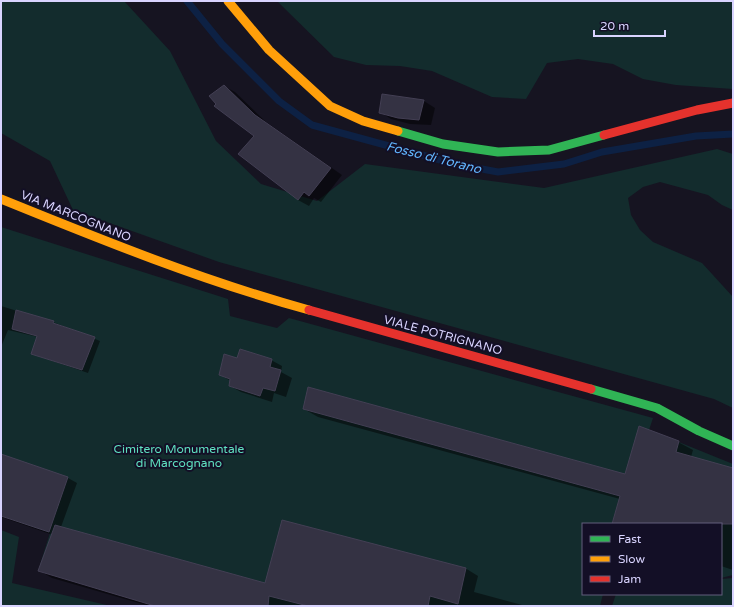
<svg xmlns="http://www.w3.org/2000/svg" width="734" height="607" viewBox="0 0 734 607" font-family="'Varela Round',sans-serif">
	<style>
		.green { fill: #132c2d }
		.shadow { fill: #0007 }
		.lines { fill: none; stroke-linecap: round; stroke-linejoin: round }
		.stream { stroke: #0d2144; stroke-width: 7 }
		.building { fill: #343243; stroke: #433f54 }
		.fast { stroke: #30b455; stroke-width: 9 }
		.slow { stroke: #ff9f0a; stroke-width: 9 }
		.jam { stroke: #e5322d; stroke-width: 9 }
		.labels { text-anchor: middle; stroke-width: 4; stroke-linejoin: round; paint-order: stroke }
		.street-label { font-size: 12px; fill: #d9d4ff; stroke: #130f26 }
		.park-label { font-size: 12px; fill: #5fe0c0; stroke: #130f26 }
		.water-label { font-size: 13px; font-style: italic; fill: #62b6ff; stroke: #130f26 }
	</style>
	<rect width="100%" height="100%" fill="#161421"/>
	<!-- green -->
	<g class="green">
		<path d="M1,1H124L170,51L216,141L261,184L317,201L365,164L544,188L717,149L733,154V210L722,205L708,195L660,182L643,187L628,198L631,215L640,230L653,242L702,263L733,297V408L714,399L219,262L73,210L50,161L1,133Z"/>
		<path d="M277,1H733V89L676,85L643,79L613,64L578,59L547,63L526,99L492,97L432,71L400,66L366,65L334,57Z"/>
		<path d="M1,227L228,299L230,316L277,328L289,318L653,418L649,430L733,464V575L721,578V524H583V594H603L600,606H158L38,571L50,533L1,516Z"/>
		<path d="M1,530L19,537L12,583L111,606H1Z"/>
		<path d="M733,578V606H612L616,594H721V579Z"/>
	</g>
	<!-- shadow -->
	<g class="shadow">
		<path d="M224,86L235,92L266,122L342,175L321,202L314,198L309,206L298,200Z"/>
		<path d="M383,95L424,101L435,108L431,125L410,124L391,119L380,112Z"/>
		<path d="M1,306L53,322L100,341L88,373L32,354L38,337L8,330L1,347Z"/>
		<path d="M238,359L271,360L282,366L281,372L292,378L286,397L274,393L272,402L241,392L230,386L231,381L220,375Z"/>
		<path d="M304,409L626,475L678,442L693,450L691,457L733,478V570L721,566V524H613L620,499L318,417Z"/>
		<path d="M1,455L68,478L77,483L61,527L266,584L465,568L478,576L474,592L526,606H149L52,578L40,571L53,535L1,517Z"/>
	</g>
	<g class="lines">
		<!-- stream -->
		<path class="stream" d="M187,1L222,44L279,101L312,125L455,164L498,172L564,164L602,152L696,136L733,134"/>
	</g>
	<!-- building -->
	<g class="building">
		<path d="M224,85L255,115L331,168L309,196L304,192L298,200L238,154L254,136L214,106L216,104L209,96Z"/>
		<path d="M382,94L424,100L419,120L398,118L379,113Z"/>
		<path d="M16,310L54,321L53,323L95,337L82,370L31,354L37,336L12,329Z"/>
		<path d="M240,349L272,359L270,367L281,370L275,391L263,388L260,396L229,386L230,379L219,375L224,354L237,358Z"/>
		<path d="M308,387L625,474L639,426L679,441L676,452L733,468V524H612L620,496L303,409Z"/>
		<path d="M1,454L68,477L49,532L1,516Z"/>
		<path d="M282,520L466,568L458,604L430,596L428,606H308L269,596L268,606H155L38,571L55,525L265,583Z"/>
	</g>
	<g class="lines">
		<!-- fast -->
		<g class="fast">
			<path d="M398,131L443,144L498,152L549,150L604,135"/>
			<path d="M591,389L657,408L699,431L733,446"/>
		</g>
		<!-- slow -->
		<g class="slow">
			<path d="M228,1L269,50L330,106L363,121L398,131"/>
			<path d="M1,199C102,240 203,281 309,310"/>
		</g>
		<!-- jam -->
		<g class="jam">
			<path d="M604,135L697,110L733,103"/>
			<path d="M309,310L591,389"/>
		</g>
	</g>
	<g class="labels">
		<!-- street labels -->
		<g class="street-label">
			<text transform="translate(76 216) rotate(22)" y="4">VIA MARCOGNANO</text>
			<text transform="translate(443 335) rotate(15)" y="4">VIALE POTRIGNANO</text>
		</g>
		<!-- park labels -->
		<g class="park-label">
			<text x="179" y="453">Cimitero Monumentale<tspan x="179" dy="14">di Marcognano</tspan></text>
		</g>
		<!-- water labels -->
		<g class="water-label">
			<text transform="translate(434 157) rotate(14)" y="5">Fosso di Torano</text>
		</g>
	</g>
	<!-- border -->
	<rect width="734" height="607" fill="none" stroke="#d9d4ff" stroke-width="4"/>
	<!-- legend -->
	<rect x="582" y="523" width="140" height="72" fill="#130f26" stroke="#625e7d"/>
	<rect x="590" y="536" width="20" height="6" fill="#30b455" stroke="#625e7d"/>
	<text x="618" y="543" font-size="12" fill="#d9d4ff">Fast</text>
	<rect x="590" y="556" width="20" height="6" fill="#ff9f0a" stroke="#625e7d"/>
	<text x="618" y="563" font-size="12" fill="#d9d4ff">Slow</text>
	<rect x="590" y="576" width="20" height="6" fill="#e5322d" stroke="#625e7d"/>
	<text x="618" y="583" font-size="12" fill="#d9d4ff">Jam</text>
	<!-- scale -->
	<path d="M594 30v6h71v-6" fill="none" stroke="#d9d4ff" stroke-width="2"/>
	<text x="600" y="30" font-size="12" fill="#d9d4ff" stroke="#130f26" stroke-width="3" paint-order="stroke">20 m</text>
</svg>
